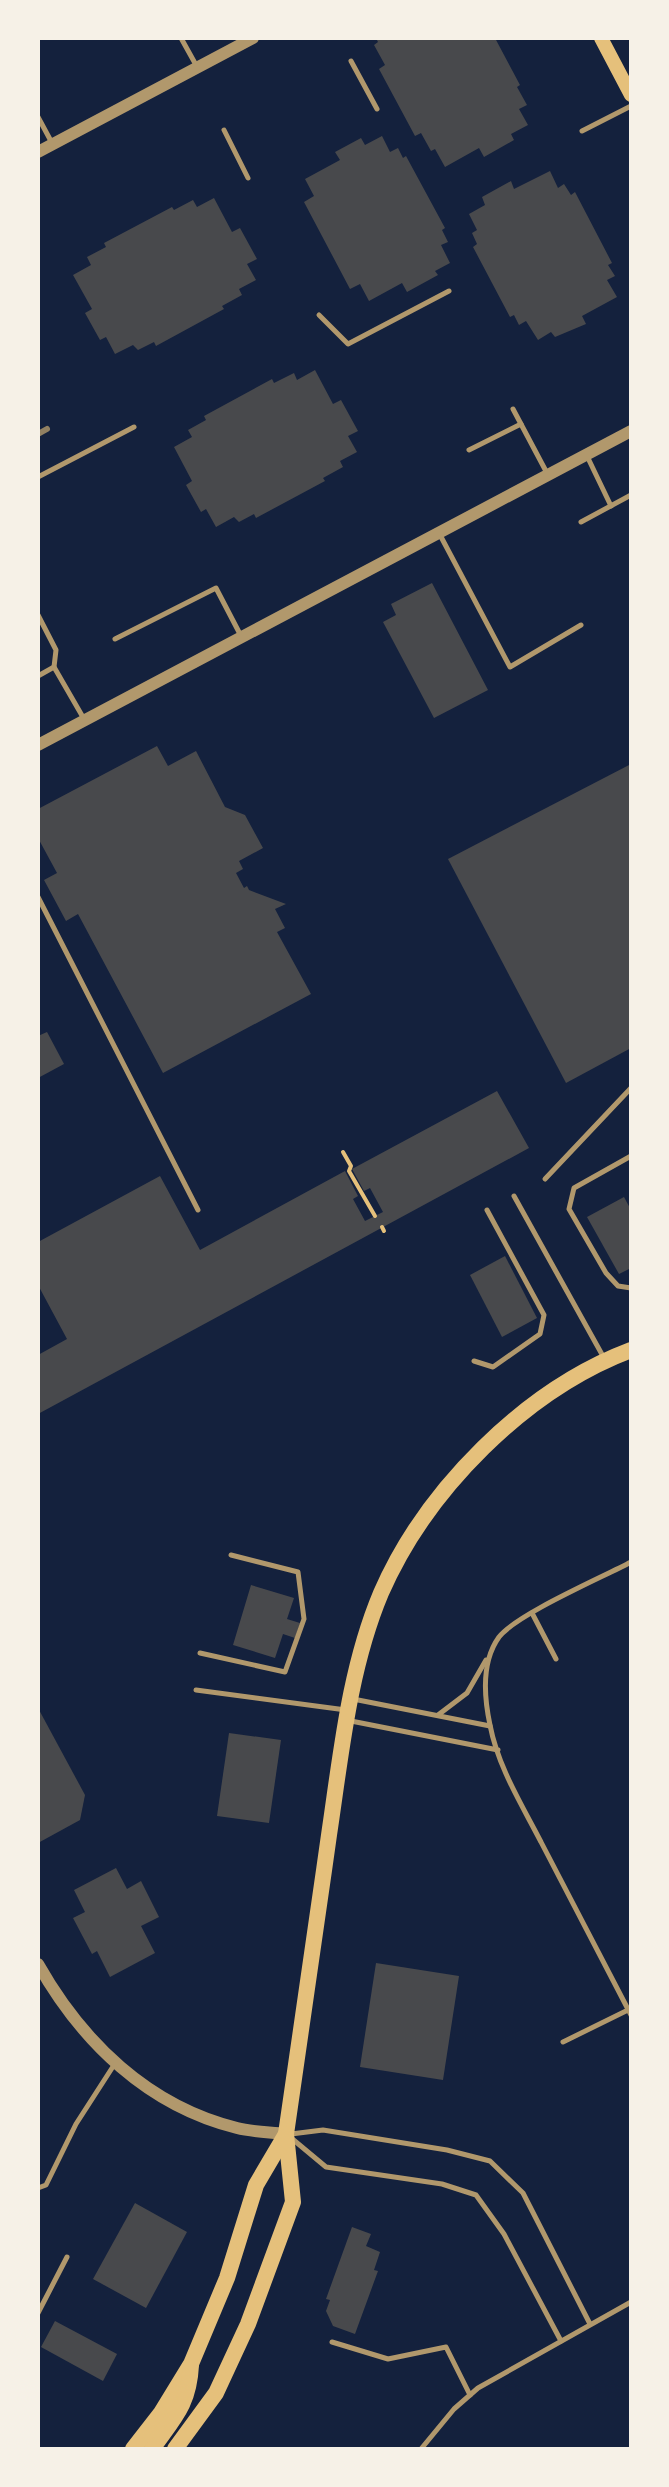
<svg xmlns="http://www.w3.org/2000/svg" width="669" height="2487" viewBox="0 0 669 2487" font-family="'Source Serif 4',serif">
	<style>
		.building { fill: #48494c }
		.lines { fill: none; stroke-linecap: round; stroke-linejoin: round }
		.path { stroke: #e5c07b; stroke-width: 4 }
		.service { stroke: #b1986c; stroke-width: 5 }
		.tertiary { stroke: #b1986c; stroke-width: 12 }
		.secondary { stroke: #e5c07b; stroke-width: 14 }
		.primary { stroke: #e5c07b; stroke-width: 16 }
		.rail { stroke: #918062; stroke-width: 6 }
	</style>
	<rect width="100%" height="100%" fill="#14213d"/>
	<!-- building -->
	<g class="building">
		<path d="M376,38H495L520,85L517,87L527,105L519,109L528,125L511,134L514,140L484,157L479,148L445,167L435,149L431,151L421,133L415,136L379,69L385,65L374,45L378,42Z"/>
		<path d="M382,136L390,152L398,148L403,158L406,156L445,228L442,230L448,242L441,245L450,263L435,271L438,275L407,292L402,283L369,301L360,284L350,289L304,202L314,196L305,179L340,160L335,152L361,138L365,145Z"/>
		<path d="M550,171L558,188L564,184L571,195L575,192L612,263L608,265L615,276L607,280L617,297L582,316L586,324L555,337L551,332L538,340L526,321L519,325L514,315L510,317L473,247L477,244L472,233L477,230L469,214L485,205L482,197L511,181L514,189Z"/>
		<path d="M214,198L232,232L240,228L257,259L247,264L256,280L239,289L242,295L222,306L224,309L156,346L154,342L138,350L133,345L115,354L106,337L100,340L85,313L92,309L73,275L91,265L87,257L106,247L104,243L172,207L174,210L193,200L197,207Z"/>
		<path d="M315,370L333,404L341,400L358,431L348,436L357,452L340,461L343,467L323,478L325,481L256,518L254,514L239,522L234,517L216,527L206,509L201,512L186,485L192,481L174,447L192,437L188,430L206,420L204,416L272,379L274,383L294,373L297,380Z"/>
		<path d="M432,583L488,690L434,718L383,622L396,615L391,604Z"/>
		<path d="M157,746L168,766L196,751L225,807L245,815L263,848L239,861L243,869L236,873L244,888L247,886L249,890L286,904L275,909L285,928L277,932L311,994L163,1073L78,914L66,921L44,880L57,873L38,838V809Z"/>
		<path d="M631,764V1048L566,1083L448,859Z"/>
		<path d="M47,1032L64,1064L38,1078V1036Z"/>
		<path d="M497,1091L529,1148L38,1414V1355L67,1339L38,1285V1242L160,1176L200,1250L345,1171L358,1196L353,1199L365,1221L383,1212L370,1188L364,1191L352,1169Z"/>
		<path d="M624,1197L631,1210V1268L619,1274L587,1217Z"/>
		<path d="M505,1256L537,1318L502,1337L470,1275Z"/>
		<path d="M251,1585L294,1598L287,1619L300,1623L295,1638L283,1634L275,1658L233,1645Z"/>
		<path d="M38,1708L85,1795L80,1820L38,1843Z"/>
		<path d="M229,1733L281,1740L269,1823L217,1816Z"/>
		<path d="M116,1868L127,1889L141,1881L159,1917L141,1926L155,1953L110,1977L97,1951L92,1954L73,1918L85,1912L74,1890Z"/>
		<path d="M376,1963L459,1976L443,2080L360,2067Z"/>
		<path d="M135,2203L187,2232L146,2308L93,2279Z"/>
		<path d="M352,2227L371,2234L366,2246L380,2252L374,2270L378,2271L355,2334L333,2326L326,2311L330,2300L326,2299Z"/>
		<path d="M55,2321L117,2354L103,2381L41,2347Z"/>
	</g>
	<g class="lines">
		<!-- path -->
		<g class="path">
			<path d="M343,1152L351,1166L349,1171L375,1216"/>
			<path d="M382,1227L384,1231"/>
		</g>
		<!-- service -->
		<g class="service">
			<path d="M181,38L196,65"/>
			<path d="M351,61L377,109"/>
			<path d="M38,117L52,143"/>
			<path d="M224,130L248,178"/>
			<path d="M582,131L631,106"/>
			<path d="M319,315L348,344L449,291"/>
			<path d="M513,409L548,475"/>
			<path d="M469,450L521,424"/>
			<path d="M587,456L611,506"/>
			<path d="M38,477L134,427"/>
			<path d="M581,522L631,495"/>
			<path d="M439,533L510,667L581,625"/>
			<path d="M38,615L56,650L54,667L84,719"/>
			<path d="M115,639L216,588L241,636"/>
			<path d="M38,676L54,667"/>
			<path d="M38,897L198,1210"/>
			<path d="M631,1156L574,1188L569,1209L606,1273L618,1286L631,1288"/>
			<path d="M545,1179L631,1088"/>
			<path d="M514,1196L604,1358"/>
			<path d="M474,1361L493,1367L540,1334L544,1315L487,1210"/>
			<path d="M631,1562C601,1578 517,1614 499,1637C481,1662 484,1697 490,1725C498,1767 522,1805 541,1842C571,1900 601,1958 631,2015"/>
			<path d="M532,1613L556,1659"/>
			<path d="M200,1653L285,1672L304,1619L298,1572L231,1555"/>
			<path d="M196,1690L346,1710"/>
			<path d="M353,1699L490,1726"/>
			<path d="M438,1715L467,1693L486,1660"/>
			<path d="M351,1721L498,1750"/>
			<path d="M563,2042L628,2010"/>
			<path d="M291,2134L323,2130L447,2150L490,2161L523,2193L590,2324"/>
			<path d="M290,2137L326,2167L442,2184L476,2195L504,2234L561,2341"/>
			<path d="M38,2188L46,2185L76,2124L114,2065"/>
			<path d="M38,2313L67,2257"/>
			<path d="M332,2342L388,2359L446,2347L470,2395"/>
			<path d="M421,2449L454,2409L478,2388L631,2302"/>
		</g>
		<!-- tertiary -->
		<g class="tertiary">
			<path d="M38,152L253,38"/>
			<path d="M38,745L631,431"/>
			<path d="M38,1964C82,2042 148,2106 237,2128C252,2132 270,2132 286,2134"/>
		</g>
		<!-- secondary -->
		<path class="secondary" d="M601,38L631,95"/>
		<!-- primary -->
		<g class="primary">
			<path d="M133,2449L161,2413L191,2364L227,2278L256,2185L286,2134"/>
			<path d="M152,2449C174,2418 189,2405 191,2365"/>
			<path d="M175,2449L216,2393L248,2324L293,2202L286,2134C300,2035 315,1935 329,1835C341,1755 349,1669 381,1593C426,1490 525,1390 631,1350"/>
		</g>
		<!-- rail -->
		<path class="rail" d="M38,434L47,429"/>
	</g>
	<!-- border -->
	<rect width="669" height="2487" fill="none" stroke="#f6f1e7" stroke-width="80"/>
</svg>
